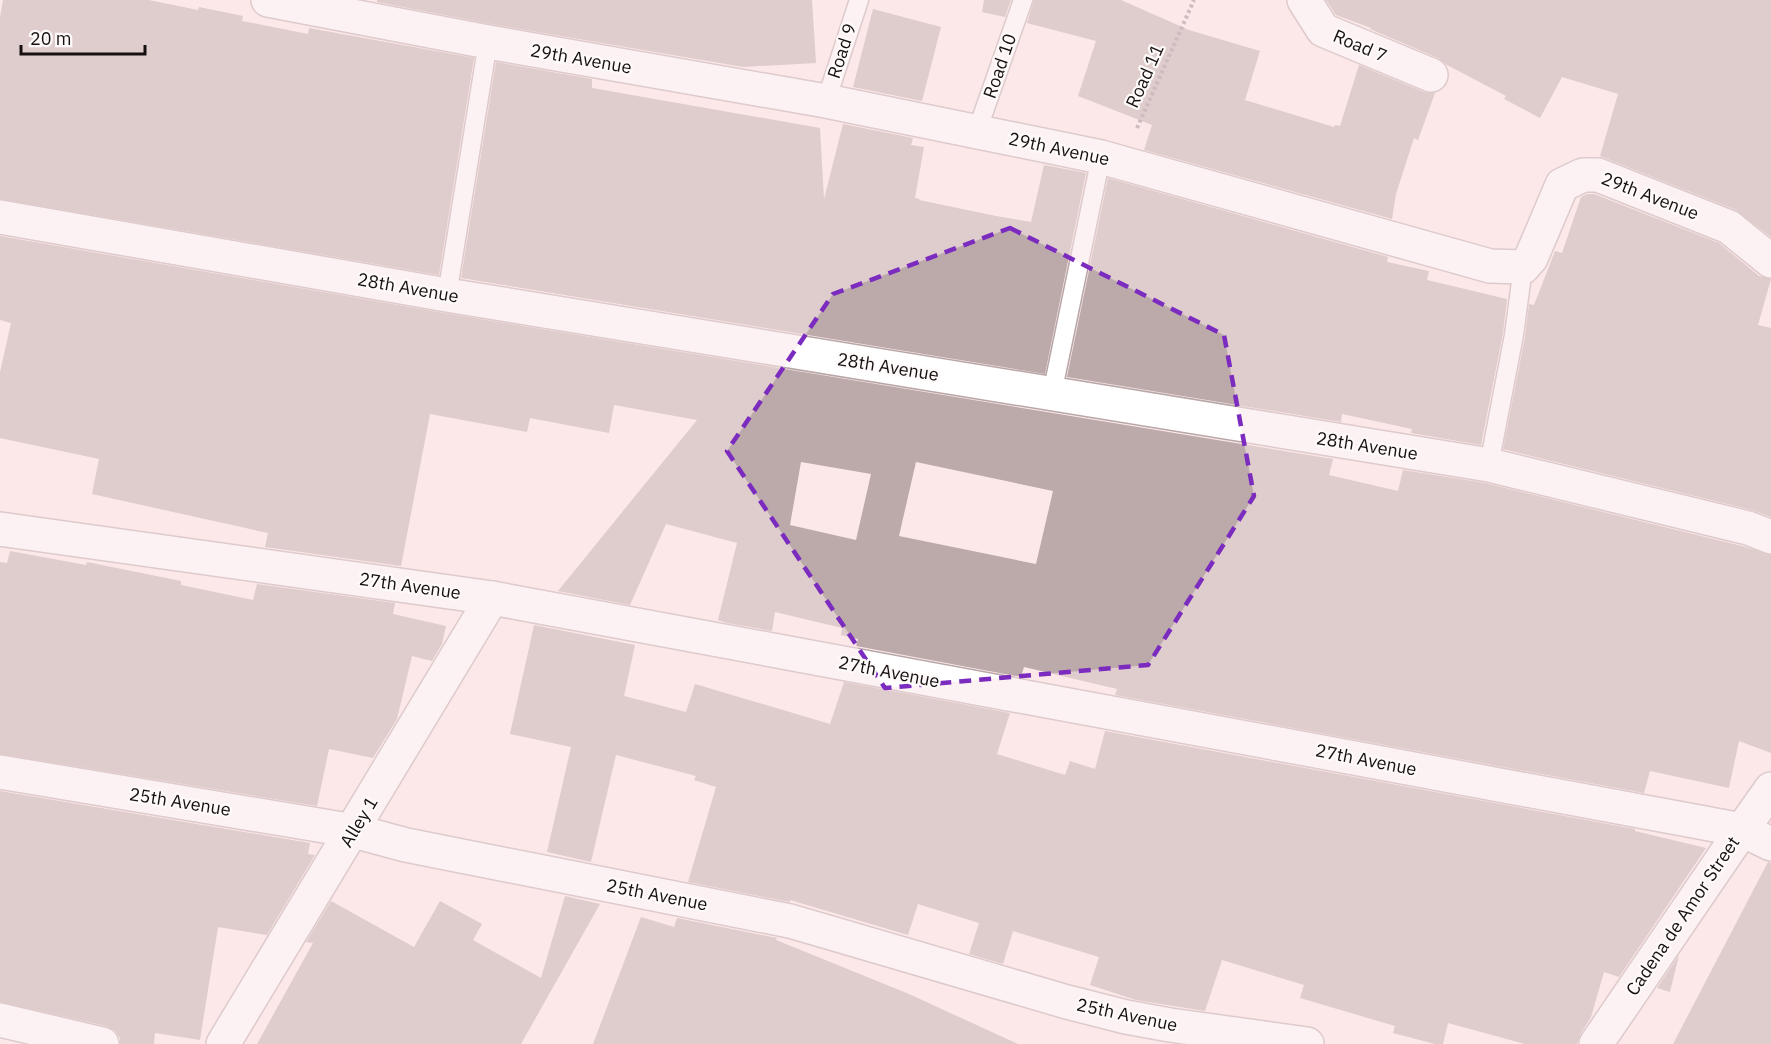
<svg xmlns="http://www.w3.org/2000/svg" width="1771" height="1044" viewBox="0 0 1771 1044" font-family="'IBM Plex Sans',sans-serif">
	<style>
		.building { fill: #bcaaab; fill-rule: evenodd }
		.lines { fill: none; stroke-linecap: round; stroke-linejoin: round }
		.service-casing { stroke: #b9a7a8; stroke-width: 21 }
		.minor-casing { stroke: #b9a7a8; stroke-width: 36 }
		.tertiary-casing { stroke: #b9a7a8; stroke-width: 36 }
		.path { stroke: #968889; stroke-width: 4; stroke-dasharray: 3 3; stroke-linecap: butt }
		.service { stroke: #fff; stroke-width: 18 }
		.minor { stroke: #fff; stroke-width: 33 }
		.tertiary { stroke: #fff; stroke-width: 33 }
		.marked { fill: none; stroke: #7b2cbf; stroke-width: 4.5; stroke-dasharray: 12 8; stroke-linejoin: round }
		.labels { text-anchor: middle; stroke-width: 4.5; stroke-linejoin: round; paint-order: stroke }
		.street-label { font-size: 18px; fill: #171011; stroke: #fefafa }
	</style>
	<rect width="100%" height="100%" fill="#fce8e9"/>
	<!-- building -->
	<g class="building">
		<path d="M3,0H149L198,10L199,7L243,16L242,21L308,34L309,28L474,58L439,275L0,199V17Z"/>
		<path d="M377,0H812L816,63L743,67L491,24L377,2Z"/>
		<path d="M984,0H1011L1005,17L982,12Z"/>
		<path d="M1034,0H1121L1189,30L1260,51L1245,100L1334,127L1335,125L1340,126L1359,65L1424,92L1435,93L1418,140L1414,138L1396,194L1392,219L1144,150L1152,125L1078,96L1096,41L1027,23Z"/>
		<path d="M1326,0H1771V237L1736,210L1600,156L1618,94L1562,77L1540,118L1504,99L1506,96L1447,65L1438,58L1370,29L1371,28L1336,15Z"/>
		<path d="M873,9L941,27L922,101L853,87Z"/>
		<path d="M496,62L592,79V88L820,128L824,199L843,124L913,138L911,145L924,147L915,198L920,199L919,200L996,216L1031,222L1044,165L1086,173L1045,374L461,278Z"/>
		<path d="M1108,178L1388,257L1387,262L1429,271L1427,280L1507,299L1503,333L1481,445L1411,433L1412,429L1342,414L1341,422L1067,377Z"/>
		<path d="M1587,194H1594L1719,243L1759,276L1771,279L1758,325L1771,328V517L1752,510L1503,449L1525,337L1529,304L1534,305L1555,251L1562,253L1581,197Z"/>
		<path d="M0,236L444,313L1333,459L1329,475L1398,491L1403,470L1485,483L1742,546L1771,555V753L1739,741L1729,788L1650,771L1644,793L1115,695L1117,689L1024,667L1021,677L856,646L858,639L841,635L842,628L775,612L772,631L727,623L718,620L737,543L666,524L630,605L558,591L697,420L614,405L609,433L530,418L527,432L430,414L401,566L265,547L268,533L92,494L99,459L0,438V372L11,323L0,320ZM801,462L871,474L856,540L790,525ZM916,462L1053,491L1036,564L899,536Z"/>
		<path d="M10,551L86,565L87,562L181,581V585L253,600L257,584L395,603L393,614L446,626L442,644L432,661L412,656L397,719L373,758L329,749L317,806L0,754V562L7,563Z"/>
		<path d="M534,625L635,645L624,696L686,712L695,684L830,724L844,682L1010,713L997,754L1065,775L1070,761L1095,769L1105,731L1635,829V831L1706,848L1619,977L1604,972L1591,1017L1581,1033L1577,1044H1525L1448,1023L1443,1044H1435L1393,1033L1395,1026L1300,998L1304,985L1222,960L1205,1011L1136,1000L1090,985L1099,957L1013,931L1003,964L969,954L979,923L918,904L908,935L790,900V902L688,882L716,787L694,780L696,776L616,755L591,862L547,852L571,747L510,734Z"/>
		<path d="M0,791L310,843L308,854L315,855L267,935L218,927L200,1040L155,1033L154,1044H120V1038L115,1031L106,1026L0,1002Z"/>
		<path d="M1768,862L1771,863V1044H1673Z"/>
		<path d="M565,896L600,904L521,1044H257L313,943L306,942L331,901L414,947L440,901L482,924L473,940L541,978Z"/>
		<path d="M641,917L674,927L677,918L777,938L776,940L909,994L1018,1044H593Z"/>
		<path d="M1679,955L1670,992L1657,988Z"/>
	</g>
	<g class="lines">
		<defs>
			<g id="service">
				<path d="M826,101L859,0"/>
				<path d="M977,131L1023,0"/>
				<path d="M447,295L488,42"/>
				<path d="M1052,394L1101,157"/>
				<path d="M1489,465L1514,335L1523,267"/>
			</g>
			<g id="minor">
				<path d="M268,0L488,42L826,101L1101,157L1490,266L1523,267L1531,258L1562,185L1583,175H1598L1729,227L1771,261"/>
				<path d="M1304,0L1323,30L1431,75"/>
				<path d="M0,217L447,295L1489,465L1748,528L1771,537"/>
				<path d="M0,772L354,831L406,845L790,921L1067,1002L1126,1017L1170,1025L1307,1044"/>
				<path d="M0,1020L102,1044"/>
				<path d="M223,1044L492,598"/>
				<path d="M1596,1044L1742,830L1771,844"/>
			</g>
			<path id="tertiary" d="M0,529L492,598L1742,830L1771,789"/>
		</defs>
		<!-- service casing -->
		<use href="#service" class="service-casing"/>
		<!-- minor casing -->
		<use href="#minor" class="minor-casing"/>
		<!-- tertiary casing -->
		<use href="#tertiary" class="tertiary-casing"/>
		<!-- path -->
		<path class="path" d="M1137,128L1194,0"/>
		<!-- service -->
		<use href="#service" class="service"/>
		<!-- minor -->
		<use href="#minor" class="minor"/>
		<!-- tertiary -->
		<use href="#tertiary" class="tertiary"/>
	</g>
	<!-- marked area -->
	<path d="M0 0H1771V1044H0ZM1010,228L1224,335L1254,496L1148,665L885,688L727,451L833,294Z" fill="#fce8e9" fill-opacity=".55" fill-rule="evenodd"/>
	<path class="marked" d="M1010,228L1224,335L1254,496L1148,665L885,688L727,451L833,294Z"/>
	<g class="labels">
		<!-- street labels -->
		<g class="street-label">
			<text transform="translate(1360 46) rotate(23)" y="6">Road 7</text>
			<text transform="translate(842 51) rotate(-72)" y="6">Road 9</text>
			<text transform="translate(581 59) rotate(10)" y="6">29th Avenue</text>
			<text transform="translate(1000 66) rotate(-71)" y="6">Road 10</text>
			<text transform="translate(1145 76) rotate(-66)" y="6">Road 11</text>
			<text transform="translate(1059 149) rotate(12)" y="6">29th Avenue</text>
			<text transform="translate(1650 196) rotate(21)" y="6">29th Avenue</text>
			<text transform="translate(408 288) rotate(10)" y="6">28th Avenue</text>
			<text transform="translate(888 367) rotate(9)" y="6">28th Avenue</text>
			<text transform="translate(1367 446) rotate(9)" y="6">28th Avenue</text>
			<text transform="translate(410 586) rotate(8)" y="6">27th Avenue</text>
			<text transform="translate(889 672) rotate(11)" y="6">27th Avenue</text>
			<text transform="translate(1366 760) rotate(11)" y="6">27th Avenue</text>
			<text transform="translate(180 802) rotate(9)" y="6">25th Avenue</text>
			<text transform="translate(359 822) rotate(-59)" y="6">Alley 1</text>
			<text transform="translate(657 895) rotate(11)" y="6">25th Avenue</text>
			<text transform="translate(1683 916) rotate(-56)" y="6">Cadena de Amor Street</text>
			<text transform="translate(1127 1015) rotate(12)" y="6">25th Avenue</text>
		</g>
	</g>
	<!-- scale -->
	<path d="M21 45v9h124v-9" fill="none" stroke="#171011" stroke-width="3"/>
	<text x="30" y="45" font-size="18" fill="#171011" stroke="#fefafa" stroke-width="4.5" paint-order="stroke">20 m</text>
</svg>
